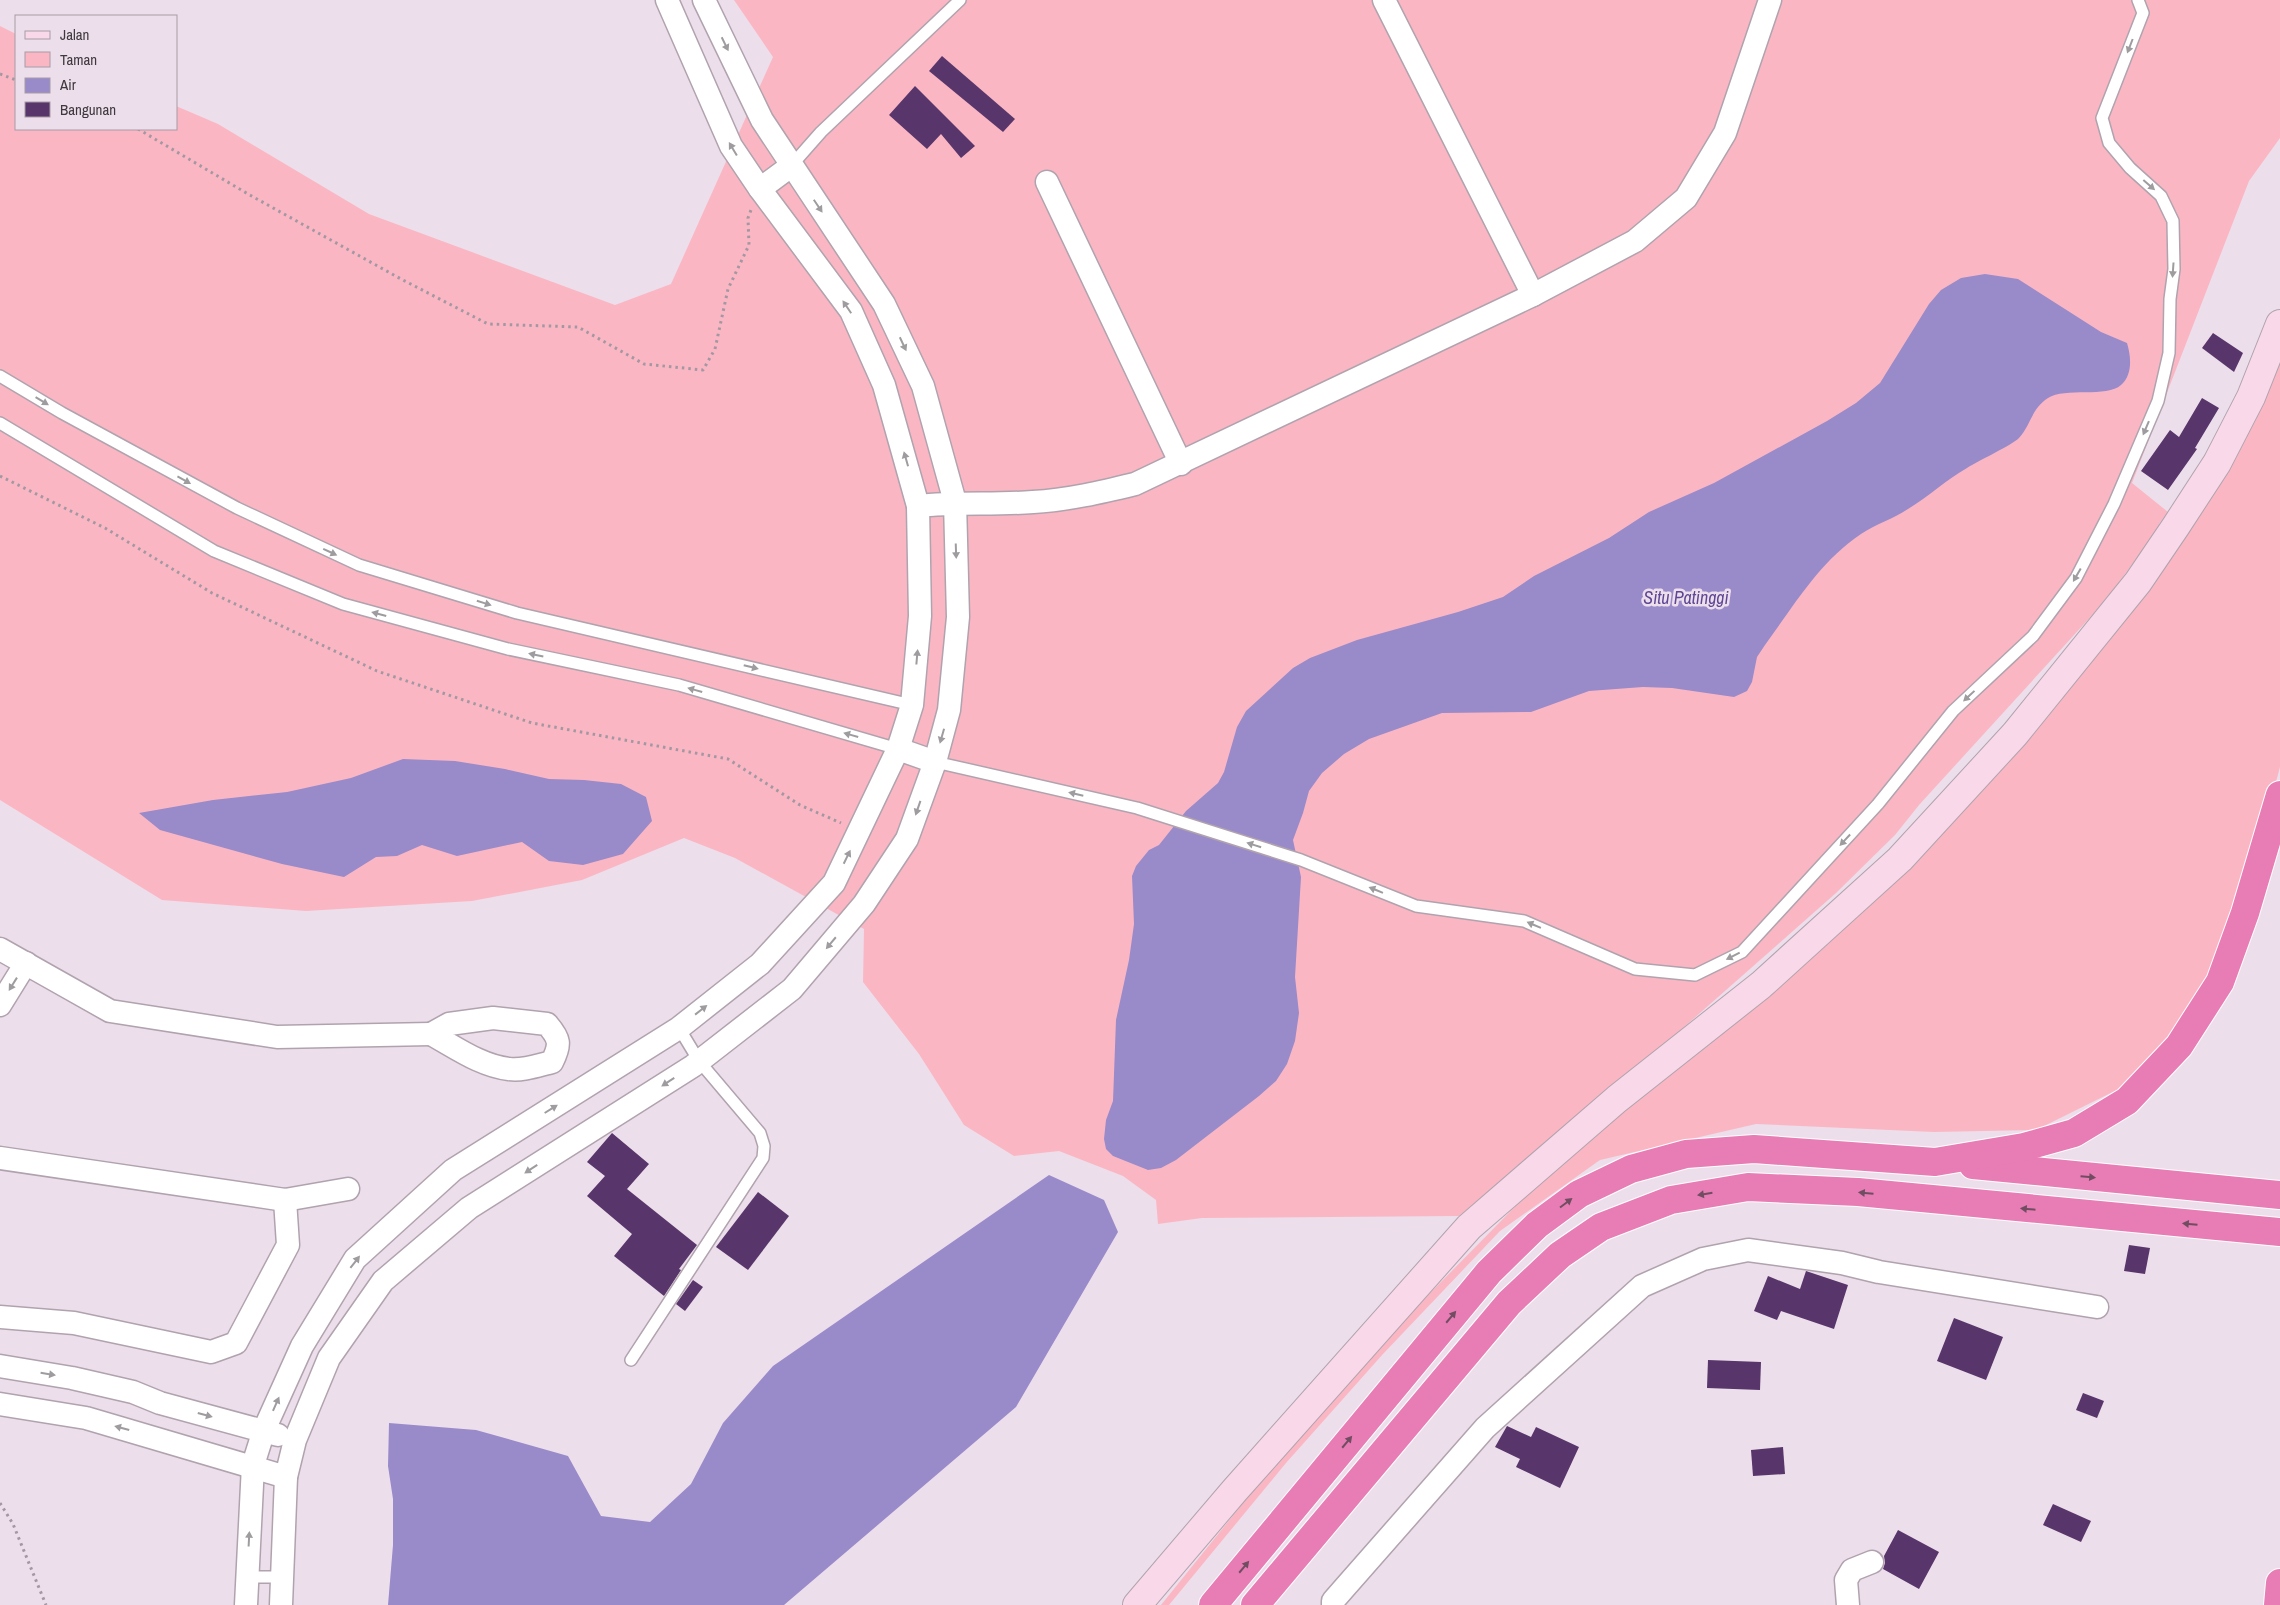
<svg xmlns="http://www.w3.org/2000/svg" width="2280" height="1605" viewBox="0 0 2280 1605" font-family="'Archivo Narrow',sans-serif">
	<style>
		.green { fill: #fab7c3 }
		.water { fill: #998aca }
		.building { fill: #58356b }
		.lines { fill: none; stroke-linecap: round; stroke-linejoin: round }
		.service-casing { stroke: #b0a3ae; stroke-width: 14 }
		.minor-casing { stroke: #b0a3ae; stroke-width: 25 }
		.secondary-casing { stroke: #b0a3ae; stroke-width: 30 }
		.motorway-casing { stroke: #fff; stroke-width: 30 }
		.path { stroke: #a398a2; stroke-width: 3; stroke-dasharray: 2.5 4; stroke-linecap: butt }
		.service { stroke: #fff; stroke-width: 11 }
		.minor { stroke: #fff; stroke-width: 22 }
		.secondary { stroke: #f8d8e9; stroke-width: 28 }
		.motorway { stroke: #e87cb5; stroke-width: 28 }
		.oneway { fill: #9e9c9e }
		.oneway2 { fill: #714d62 }
		.labels { text-anchor: middle; stroke-width: 5; stroke-linejoin: round; paint-order: stroke }
		.water-label { font-size: 18px; font-style: italic; fill: #5d4696; stroke: #eddeeb }
	</style>
	<rect width="100%" height="100%" fill="#eddeeb"/>
	<!-- green -->
	<g class="green">
		<path d="M734,0H2280V138L2249,181L2132,483L2168,512L2159,524L2161,525L2106,600L1919,805L1895,835L1836,893L1624,1080L1459,1216L1202,1218L1158,1224L1156,1200L1123,1176L1059,1151L1014,1156L964,1125L919,1054L863,982L864,929L735,858L684,838L582,880L472,901L306,911L162,900L0,800V26L16,34V129H176V106L218,124L369,214L615,305L671,284L773,57Z"/>
		<path d="M2280,352V767L2260,842L2205,985L2141,1078L2036,1130L1934,1132L1756,1124L1600,1160L1500,1231L1383,1354L1286,1463L1169,1605H1161L1281,1456L1377,1347L1564,1157L1820,950L1921,854L2064,686Z"/>
	</g>
	<!-- water -->
	<g class="water">
		<path d="M1985,274L2018,279L2101,332L2127,343C2131,356 2133,375 2121,385C2107,398 2065,387 2048,398C2031,409 2031,425 2019,438C2012,445 1978,461 1967,468C1946,480 1928,497 1908,509C1893,519 1876,524 1861,534C1820,561 1793,607 1765,645L1757,657L1752,682L1747,691L1734,697L1672,688L1643,687L1589,691L1531,712L1442,713L1369,739L1344,754L1322,773L1309,791L1303,813L1293,840L1301,877L1295,977L1299,1013L1295,1041L1287,1064L1276,1081L1259,1096L1176,1160L1161,1168L1148,1170L1113,1156L1106,1149L1104,1139L1106,1120L1113,1101L1116,1020L1129,960L1134,924L1132,876L1136,866L1149,850L1159,845L1186,811L1218,783L1224,772L1237,727L1246,711L1293,668L1310,658L1357,640L1458,612L1503,597L1534,576L1609,538L1649,512L1714,483L1827,421L1856,403L1880,383L1929,304L1941,290L1961,278Z"/>
		<path d="M403,759L455,761L505,769L549,779L584,780L621,784L646,797L652,821L623,854L583,865L549,861L522,842L457,856L422,845L397,856L376,857L344,877L282,864L160,830L139,813L213,800L287,792L351,778Z"/>
		<path d="M1049,1175L1104,1200L1118,1232L1016,1407L784,1605H388L393,1545V1499L388,1466L389,1423L476,1430L568,1456L601,1516L650,1522L691,1484L723,1423L773,1366Z"/>
	</g>
	<!-- building -->
	<g class="building">
		<path d="M942,56L1015,119L1003,132L929,71Z"/>
		<path d="M915,86L975,146L961,158L941,134L927,149L889,115Z"/>
		<path d="M2213,333L2243,353L2234,372L2202,348Z"/>
		<path d="M2202,398L2219,408L2195,448L2197,449L2168,490L2141,471L2170,430L2179,437Z"/>
		<path d="M612,1133L649,1164L627,1189L697,1245L679,1269L681,1270L664,1296L614,1256L632,1234L587,1196L605,1176L587,1162Z"/>
		<path d="M758,1192L789,1216L748,1270L716,1247Z"/>
		<path d="M2129,1245L2150,1248L2145,1274L2124,1271Z"/>
		<path d="M1806,1271L1848,1285L1834,1329L1781,1311L1777,1320L1754,1311L1768,1276L1800,1289Z"/>
		<path d="M693,1280L703,1287L685,1311L676,1304Z"/>
		<path d="M1954,1318L2003,1337L1986,1380L1937,1361Z"/>
		<path d="M1708,1360L1761,1362L1760,1390L1707,1388Z"/>
		<path d="M2083,1393L2104,1401L2097,1418L2076,1410Z"/>
		<path d="M1507,1426L1531,1437L1536,1427L1579,1447L1560,1488L1516,1467L1520,1459L1495,1447Z"/>
		<path d="M1783,1447L1785,1474L1753,1476L1751,1450Z"/>
		<path d="M2053,1504L2091,1521L2081,1542L2043,1525Z"/>
		<path d="M1898,1530L1939,1552L1919,1589L1883,1569L1885,1563L1884,1556Z"/>
	</g>
	<g class="lines">
		<defs>
			<g id="service">
				<path d="M791,166L821,132L960,0"/>
				<path d="M0,376L62,413L237,508L359,565L517,613L912,705"/>
				<path d="M0,423L214,551L343,604L508,649L679,685L898,749"/>
				<path d="M935,762L1137,808L1301,860L1416,906L1524,921L1635,969L1695,975L1742,952L1878,804L1953,711L2033,636L2076,578L2114,504L2158,401L2169,353L2170,299L2174,269L2173,221L2161,196L2130,168L2109,143L2102,118L2143,13L2138,0"/>
				<path d="M631,1360L763,1158L764,1146L760,1133L699,1061L679,1028"/>
				<path d="M247,1577H283"/>
			</g>
			<g id="minor">
				<path d="M1384,0L1533,295"/>
				<path d="M1047,182L1181,464"/>
				<path d="M760,189L791,166"/>
				<path d="M918,506C957,502 995,505 1033,502C1068,500 1102,492 1135,484L1533,295L1635,241L1686,198L1725,133L1770,0"/>
				<path d="M898,749L935,762"/>
				<path d="M0,949L110,1011L277,1037L431,1034"/>
				<path d="M0,1005L26,963"/>
				<path d="M493,1018L547,1024C560,1039 561,1044 552,1062C539,1065 523,1071 509,1069C481,1066 455,1047 431,1034L449,1024Z"/>
				<path d="M0,1158L285,1200L348,1189"/>
				<path d="M0,1317L74,1323L211,1352L236,1343L288,1245L285,1200"/>
				<path d="M0,1366L72,1378L133,1392L160,1403L278,1435"/>
				<path d="M0,1404L86,1418L286,1477"/>
				<path d="M246,1605L253,1465L264,1430L302,1346L355,1259L453,1170L679,1028L760,964L834,883L898,749L912,705L920,616L918,506L884,385L851,311L760,189L731,146L667,0"/>
				<path d="M281,1605L286,1477L295,1440L329,1358L383,1281L469,1208L693,1066L792,989L864,904L907,839L935,762L949,710L958,617L955,502L923,386L884,304L762,120L704,0"/>
				<path d="M1333,1605V1601L1347,1585L1485,1428L1642,1286L1703,1259L1748,1250L1842,1263L1879,1272L2097,1307"/>
				<path d="M1848,1605L1846,1580L1852,1570L1872,1562"/>
			</g>
			<path id="secondary" d="M1137,1605L1235,1490L1469,1227L1617,1099L1761,985L1900,859L2015,734L2138,582L2176,526L2217,463L2251,397L2280,324"/>
			<g id="motorway">
				<path d="M1973,1165L2280,1195"/>
				<path d="M1213,1605L1489,1272L1537,1225L1579,1194L1631,1169L1686,1154L1754,1149L1935,1162L2024,1147L2074,1133L2127,1101L2179,1046L2220,982L2245,913L2280,795"/>
				<path d="M1255,1605L1509,1303L1560,1255L1601,1227L1671,1200L1748,1187L1858,1192L2280,1232"/>
				<path d="M2278,1605L2280,1583"/>
			</g>
		</defs>
		<!-- service casing -->
		<use href="#service" class="service-casing"/>
		<!-- minor casing -->
		<use href="#minor" class="minor-casing"/>
		<!-- secondary casing -->
		<use href="#secondary" class="secondary-casing"/>
		<!-- motorway casing -->
		<use href="#motorway" class="motorway-casing"/>
		<!-- path -->
		<g class="path">
			<path d="M0,74L16,80"/>
			<path d="M138,129L248,194L401,279L488,324L578,327L644,364L703,370L715,349L728,289L749,245L748,218L751,210"/>
			<path d="M0,476L105,528L212,593L377,671L532,723L728,759L800,805L841,823"/>
			<path d="M0,1503L13,1524L46,1605"/>
		</g>
		<!-- service -->
		<use href="#service" class="service"/>
		<!-- minor -->
		<use href="#minor" class="minor"/>
		<!-- secondary -->
		<use href="#secondary" class="secondary"/>
		<!-- motorway -->
		<use href="#motorway" class="motorway"/>
	</g>
	<!-- one-way arrows -->
	<defs><path id="oneway-solid" d="M-6-.8H1V-3.2L6.5 0L1 3.2V.8H-6Z" transform="scale(1.25)"/></defs>
	<g class="oneway">
		<use href="#oneway-solid" transform="translate(725 44) rotate(64)"/>
		<use href="#oneway-solid" transform="translate(2130 46) rotate(111)"/>
		<use href="#oneway-solid" transform="translate(733 149) rotate(-121)"/>
		<use href="#oneway-solid" transform="translate(2149 185) rotate(41)"/>
		<use href="#oneway-solid" transform="translate(818 206) rotate(56)"/>
		<use href="#oneway-solid" transform="translate(2173 270) rotate(94)"/>
		<use href="#oneway-solid" transform="translate(847 307) rotate(-124)"/>
		<use href="#oneway-solid" transform="translate(903 344) rotate(65)"/>
		<use href="#oneway-solid" transform="translate(42 401) rotate(31)"/>
		<use href="#oneway-solid" transform="translate(2146 428) rotate(113)"/>
		<use href="#oneway-solid" transform="translate(906 459) rotate(-106)"/>
		<use href="#oneway-solid" transform="translate(184 480) rotate(29)"/>
		<use href="#oneway-solid" transform="translate(956 551) rotate(88)"/>
		<use href="#oneway-solid" transform="translate(330 552) rotate(25)"/>
		<use href="#oneway-solid" transform="translate(2077 575) rotate(120)"/>
		<use href="#oneway-solid" transform="translate(484 603) rotate(17)"/>
		<use href="#oneway-solid" transform="translate(379 614) rotate(-165)"/>
		<use href="#oneway-solid" transform="translate(536 655) rotate(-168)"/>
		<use href="#oneway-solid" transform="translate(917 657) rotate(-85)"/>
		<use href="#oneway-solid" transform="translate(751 667) rotate(14)"/>
		<use href="#oneway-solid" transform="translate(695 690) rotate(-164)"/>
		<use href="#oneway-solid" transform="translate(1969 696) rotate(137)"/>
		<use href="#oneway-solid" transform="translate(851 735) rotate(-164)"/>
		<use href="#oneway-solid" transform="translate(942 736) rotate(106)"/>
		<use href="#oneway-solid" transform="translate(1076 794) rotate(-167)"/>
		<use href="#oneway-solid" transform="translate(918 808) rotate(109)"/>
		<use href="#oneway-solid" transform="translate(1845 840) rotate(133)"/>
		<use href="#oneway-solid" transform="translate(1254 845) rotate(-162)"/>
		<use href="#oneway-solid" transform="translate(847 857) rotate(-64)"/>
		<use href="#oneway-solid" transform="translate(1376 890) rotate(-158)"/>
		<use href="#oneway-solid" transform="translate(1534 925) rotate(-157)"/>
		<use href="#oneway-solid" transform="translate(831 943) rotate(130)"/>
		<use href="#oneway-solid" transform="translate(1733 956) rotate(153)"/>
		<use href="#oneway-solid" transform="translate(13 984) rotate(122)"/>
		<use href="#oneway-solid" transform="translate(701 1010) rotate(-38)"/>
		<use href="#oneway-solid" transform="translate(668 1082) rotate(147)"/>
		<use href="#oneway-solid" transform="translate(551 1109) rotate(-32)"/>
		<use href="#oneway-solid" transform="translate(531 1169) rotate(147)"/>
		<use href="#oneway-solid" transform="translate(355 1262) rotate(-52)"/>
		<use href="#oneway-solid" transform="translate(48 1374) rotate(9)"/>
		<use href="#oneway-solid" transform="translate(276 1404) rotate(-66)"/>
		<use href="#oneway-solid" transform="translate(205 1415) rotate(15)"/>
		<use href="#oneway-solid" transform="translate(122 1428) rotate(-165)"/>
		<use href="#oneway-solid" transform="translate(249 1539) rotate(-87)"/>
	</g>
	<g class="oneway2">
		<use href="#oneway-solid" transform="translate(2088 1177) rotate(5)"/>
		<use href="#oneway-solid" transform="translate(1866 1193) rotate(-175)"/>
		<use href="#oneway-solid" transform="translate(1705 1194) rotate(171)"/>
		<use href="#oneway-solid" transform="translate(1566 1203) rotate(-37)"/>
		<use href="#oneway-solid" transform="translate(2028 1209) rotate(-175)"/>
		<use href="#oneway-solid" transform="translate(2190 1224) rotate(-175)"/>
		<use href="#oneway-solid" transform="translate(1451 1317) rotate(-50)"/>
		<use href="#oneway-solid" transform="translate(1347 1442) rotate(-50)"/>
		<use href="#oneway-solid" transform="translate(1244 1567) rotate(-50)"/>
	</g>
	<g class="labels">
		<!-- water labels -->
		<g class="water-label">
			<text x="1686" y="604">Situ Patinggi</text>
		</g>
	</g>
	<!-- legend -->
	<rect x="15" y="15" width="162" height="115" fill="#eddeeb" stroke="#a79ca6"/>
	<rect x="25" y="31" width="25" height="8" fill="#f8d8e9" stroke="#a79ca6"/>
	<text x="60" y="40" font-size="15" fill="#3e393e">Jalan</text>
	<rect x="25" y="52" width="25" height="15" fill="#fab7c3" stroke="#a79ca6"/>
	<text x="60" y="65" font-size="15" fill="#3e393e">Taman</text>
	<rect x="25" y="78" width="25" height="15" fill="#998aca" stroke="#a79ca6"/>
	<text x="60" y="90" font-size="15" fill="#3e393e">Air</text>
	<rect x="25" y="102" width="25" height="15" fill="#58356b" stroke="#a79ca6"/>
	<text x="60" y="115" font-size="15" fill="#3e393e">Bangunan</text>
</svg>
